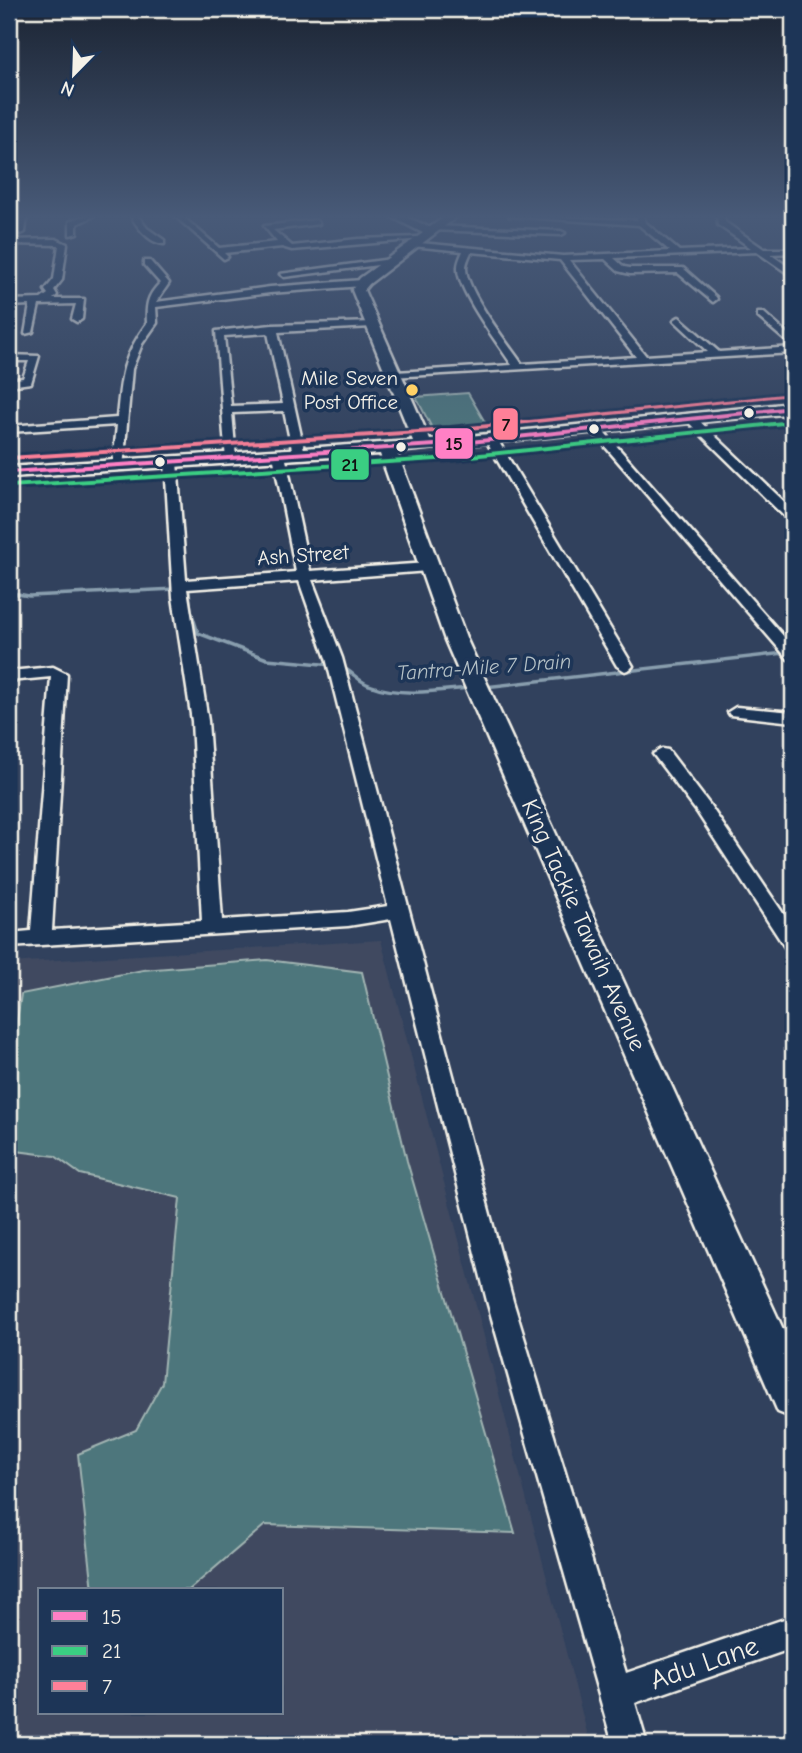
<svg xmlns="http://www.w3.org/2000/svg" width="802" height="1753" viewBox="0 0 802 1753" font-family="'Comic Neue',sans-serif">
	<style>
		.built { fill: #3f4a61; fill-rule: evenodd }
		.green { fill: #4e767b; stroke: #a1b4b2; stroke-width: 2 }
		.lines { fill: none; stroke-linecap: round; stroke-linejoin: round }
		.stream { stroke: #899eae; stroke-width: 3.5 }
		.street-casing { stroke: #f4f1e8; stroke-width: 5 }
		.secondary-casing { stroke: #f4f1e8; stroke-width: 5 }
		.street { fill: #1d3557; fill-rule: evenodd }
		.secondary { fill: #1d3557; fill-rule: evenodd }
		.bus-1-casing { stroke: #1d3557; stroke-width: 6 }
		.bus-2-casing { stroke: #1d3557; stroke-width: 6 }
		.bus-3-casing { stroke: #1d3557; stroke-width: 6 }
		.bus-1 { fill: #ff80c5; fill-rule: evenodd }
		.bus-2 { fill: #3ace82; fill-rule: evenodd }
		.bus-3 { fill: #ff8098; fill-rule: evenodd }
		.poi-dot { fill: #ffd166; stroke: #1d3557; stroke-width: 2.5 }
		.bus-dot { fill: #f4f1e8; stroke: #1d3557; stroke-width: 2.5 }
		.labels { text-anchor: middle; stroke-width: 7; stroke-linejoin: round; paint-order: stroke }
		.far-poi-label { font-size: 21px; fill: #f4f1e8; stroke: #1d3557; text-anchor: end }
		.far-street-label { font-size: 21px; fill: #f4f1e8; stroke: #1d3557 }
		.far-water-label { font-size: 21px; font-style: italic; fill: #b5c1c6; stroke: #1d3557 }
		.street-label { font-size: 24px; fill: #f4f1e8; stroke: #1d3557 }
		.near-street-label { font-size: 28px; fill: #f4f1e8; stroke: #1d3557 }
		.line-badge { stroke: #1d3557; stroke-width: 2.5 }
		.pale-badge-label { font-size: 19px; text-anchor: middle; font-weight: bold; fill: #111 }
	</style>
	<rect width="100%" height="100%" fill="#31415d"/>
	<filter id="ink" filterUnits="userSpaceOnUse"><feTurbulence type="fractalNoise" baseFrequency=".0143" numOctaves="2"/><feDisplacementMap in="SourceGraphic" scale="14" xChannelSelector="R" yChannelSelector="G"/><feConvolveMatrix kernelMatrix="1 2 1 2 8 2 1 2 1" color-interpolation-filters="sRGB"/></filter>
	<g filter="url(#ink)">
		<!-- built -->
		<path class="built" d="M381,940L590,1744H9V963ZM40,1590H282V1713H40Z"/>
		<!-- green -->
		<g class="green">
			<path d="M468,393L492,434L437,438L416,397Z"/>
			<path d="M267,960L362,972L407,1161L515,1533L265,1525L189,1590H93L78,1454L136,1430L162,1383L180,1198L80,1174L55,1156L9,1150V1075L21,994L143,970Z"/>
		</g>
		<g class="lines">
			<!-- stream -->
			<g class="stream">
				<path d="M9,551L12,593L29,596L176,589"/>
				<path d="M184,591L189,592L191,611L198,633L267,659L333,665"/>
				<path d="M341,667C352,671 358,681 369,685C399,697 438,691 469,688"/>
				<path d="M485,687L793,652"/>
			</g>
			<defs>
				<g id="street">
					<path d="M20,216H27L25,232L21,234L17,232Z"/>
					<path d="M84,216H94L77,224V233L70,235V221Z"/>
					<path d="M131,216H138L147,228L164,240V244C149,243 138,228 131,216Z"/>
					<path d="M175,216H182L219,248L277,242L264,226L316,220L319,224L273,230L292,246L358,239L418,237L422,239L292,250L282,247L224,253L228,257L224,259Z"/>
					<path d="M509,216L637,220V216H643L645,222L679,251L751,248L718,225L717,216H724L725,222L764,249H793V253L770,254L793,270V277L757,252L614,258L624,267L630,268H683L716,297L717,299L713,302L678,273L630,274L618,271L605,259L569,260L646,356L708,352L676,322L674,320L679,317L719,352L793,347V353L392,377V373L396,372L512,365C499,345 456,289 458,267C458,262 461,256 463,251L412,246L409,242L563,256L670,251L639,225ZM471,252L560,260L636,357L522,364C508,344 466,291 466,268C466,262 469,257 471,252Z"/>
					<path d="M435,226L561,231L565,233L561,235L432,230Z"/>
					<path d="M56,239L67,244L62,280L54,290L57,295L53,299H84L82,319L77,322L72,319L76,304L39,305L33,332L25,334L30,305L9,306V300L41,299L48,294L45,290L54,279L59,245L9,244V240Z"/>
					<path d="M391,259L394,263L284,277L280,274Z"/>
					<path d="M144,261H150L169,283L156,302L270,287L362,280L366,283L362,286L270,293L156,307L157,323L142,344L132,369L123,468L113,465L117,425L9,432V426L117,418C121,376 122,358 147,323C146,305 147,296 160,283L144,265Z"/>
					<path d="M758,313H764L793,339V347L758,317Z"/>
					<path d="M375,322V326L372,327L278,332L305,454L299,458L293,454L284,411L232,413L236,458L226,461L216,331L272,325ZM268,333L283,404L231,406L224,336Z"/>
					<path d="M9,355L39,356L31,383L9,386V380L23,378L29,361H9Z"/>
					<path d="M776,407H784L793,414V422L776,411Z"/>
					<path d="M686,416H694L793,510V521L788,520L686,420Z"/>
					<path d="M595,425L599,426L793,647V661L788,659L591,430L589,428Z"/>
					<path d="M487,437L497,439L633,666L630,669L625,671L617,666L485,439Z"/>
					<path d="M279,451L285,455L310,571L428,563L435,567L428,571L312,580L342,658L513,1301L626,1673L793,1616V1648L635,1703L647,1744H613L487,1301L391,919L348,926L9,947V933L31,931L51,677L9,681V671L53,667L67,674L52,930L202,921L192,721L173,597L165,462L171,458L177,462L186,580L296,572L273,455ZM299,581L326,658L388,906L348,912L222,920L208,721L187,589Z"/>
					<path d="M736,707L793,712V722L730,715L728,712Z"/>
					<path d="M662,749L668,750L709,804L793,928V951L786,949L697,812L653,754Z"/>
				</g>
				<path id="secondary" d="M390,216H403L430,227L446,216H458L369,284L364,290L430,440L793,403V413L397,452L467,640L793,1351V1418L778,1412L445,640L380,454L9,477V467L413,441L352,290L360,278L423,233Z"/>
			</defs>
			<!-- street casing -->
			<use href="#street" class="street-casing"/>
			<!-- secondary casing -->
			<use href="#secondary" class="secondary-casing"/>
			<!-- street -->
			<use href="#street" class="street"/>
			<!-- secondary -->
			<use href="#secondary" class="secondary"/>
			<defs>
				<path id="bus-1" d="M793,406V410L451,446L9,474V470L451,442Z"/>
				<path id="bus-2" d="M793,420V424L452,460L9,488L10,484L452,456Z"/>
				<path id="bus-3" d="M793,393L792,396L450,432L9,460V456L450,428Z"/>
			</defs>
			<!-- bus-1 casing -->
			<use href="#bus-1" class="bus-1-casing"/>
			<!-- bus-2 casing -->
			<use href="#bus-2" class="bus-2-casing"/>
			<!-- bus-3 casing -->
			<use href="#bus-3" class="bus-3-casing"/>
			<!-- bus-1 -->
			<use href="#bus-1" class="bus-1"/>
			<!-- bus-2 -->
			<use href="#bus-2" class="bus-2"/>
			<!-- bus-3 -->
			<use href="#bus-3" class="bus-3"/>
		</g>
	</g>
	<!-- sky -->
	<linearGradient id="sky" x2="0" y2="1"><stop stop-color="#1b2433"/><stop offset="0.47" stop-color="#485a78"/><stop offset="1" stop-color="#485a78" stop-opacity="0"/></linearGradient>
	<rect width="802" height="461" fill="url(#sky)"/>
	<!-- markers -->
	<circle class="poi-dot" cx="412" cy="390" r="7"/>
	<g class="bus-dot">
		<circle cx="749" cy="413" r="6"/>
		<circle cx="594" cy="429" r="6"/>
		<circle cx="401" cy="447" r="6"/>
		<circle cx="160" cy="462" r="6"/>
	</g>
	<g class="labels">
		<!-- far-poi labels -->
		<g class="far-poi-label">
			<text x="398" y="385">Mile Seven<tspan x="398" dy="24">Post Office</tspan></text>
		</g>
		<!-- far-street labels -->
		<g class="far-street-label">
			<text transform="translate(303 555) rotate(-4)" y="7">Ash Street</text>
		</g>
		<!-- far-water labels -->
		<g class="far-water-label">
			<text transform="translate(484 667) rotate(-4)" y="7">Tantra-Mile 7 Drain</text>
		</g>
		<!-- street labels -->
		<g class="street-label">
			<text transform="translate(584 925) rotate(66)" y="8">King Tackie Tawaih Avenue</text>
		</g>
		<!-- near-street labels -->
		<g class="near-street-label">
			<text transform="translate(704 1662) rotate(-19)" y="10">Adu Lane</text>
		</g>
	</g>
	<g class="line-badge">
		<rect x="492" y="407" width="27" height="34" rx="7" fill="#ff8098"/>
		<rect x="434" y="427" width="40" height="33" rx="7" fill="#ff80c5"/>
		<rect x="330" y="448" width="40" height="33" rx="7" fill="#3ace82"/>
	</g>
	<g class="pale-badge-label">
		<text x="506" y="431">7</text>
		<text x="454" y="450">15</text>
		<text x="350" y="471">21</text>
	</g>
	<!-- margin -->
	<rect width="802" height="1753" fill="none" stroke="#1d3557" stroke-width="35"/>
	<rect x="18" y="18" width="767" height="1718" fill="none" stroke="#f4f1e8" stroke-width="2.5" filter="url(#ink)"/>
	<!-- legend -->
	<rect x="38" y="1588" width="245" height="126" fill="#1d3557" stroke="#738091" stroke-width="2"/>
	<rect x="52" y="1611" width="35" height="10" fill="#ff80c5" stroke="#738091" stroke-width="2"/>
	<text x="102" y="1624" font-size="21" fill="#f4f1e8">15</text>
	<rect x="52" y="1646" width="35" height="10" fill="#3ace82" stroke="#738091" stroke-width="2"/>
	<text x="102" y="1658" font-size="21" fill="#f4f1e8">21</text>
	<rect x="52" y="1681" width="35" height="10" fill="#ff8098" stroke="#738091" stroke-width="2"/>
	<text x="102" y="1694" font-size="21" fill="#f4f1e8">7</text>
	<!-- north arrow -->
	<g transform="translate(74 74) rotate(203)" stroke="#1d3557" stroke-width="5" paint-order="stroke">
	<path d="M0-5L12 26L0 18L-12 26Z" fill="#f4f1e8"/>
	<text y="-10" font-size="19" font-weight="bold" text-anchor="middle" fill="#f4f1e8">N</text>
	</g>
</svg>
